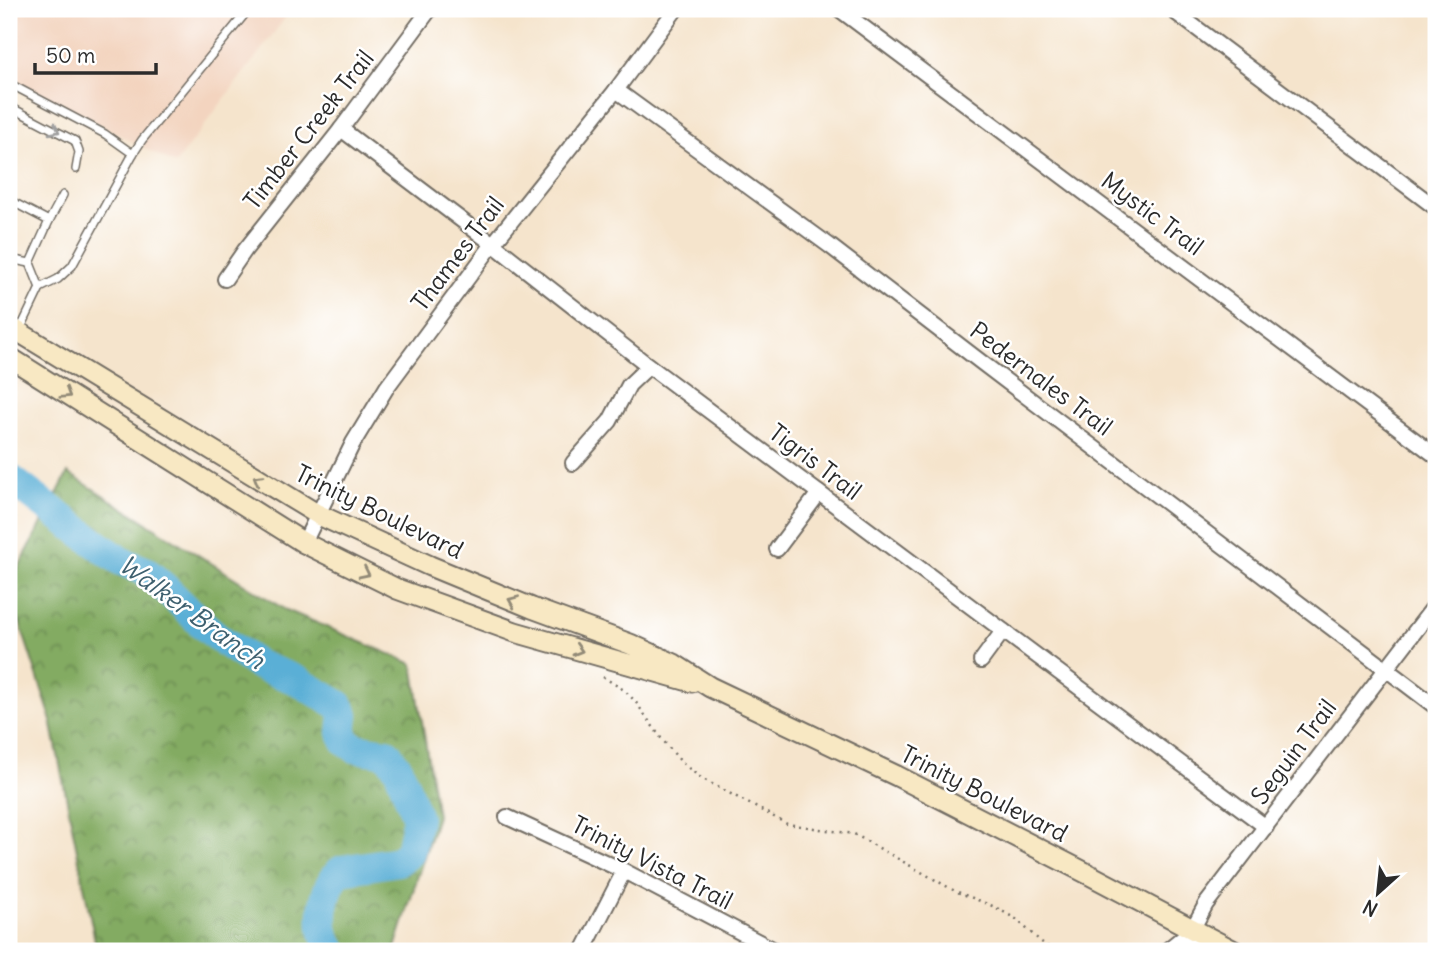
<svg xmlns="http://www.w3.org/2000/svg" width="1445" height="960" viewBox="0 0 1445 960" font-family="Delius,sans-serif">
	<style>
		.built { fill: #f3d4bf }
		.forest { fill: url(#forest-crowns); stroke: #576b46; stroke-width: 2 }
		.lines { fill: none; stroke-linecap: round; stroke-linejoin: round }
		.river { stroke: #5aafd6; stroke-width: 30 }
		.service-casing { stroke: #726c63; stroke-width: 10 }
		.minor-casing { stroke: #726c63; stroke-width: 18 }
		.secondary-casing { stroke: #726c63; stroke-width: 23 }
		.path { stroke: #726c63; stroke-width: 2.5; stroke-dasharray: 2 5; stroke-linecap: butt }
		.service { stroke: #fff; stroke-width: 7 }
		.minor { stroke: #fff; stroke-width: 14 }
		.secondary { stroke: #f8e8c3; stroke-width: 19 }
		.oneway { stroke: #a0a0a0 }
		.oneway2 { stroke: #928a77 }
		.labels { text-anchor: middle; stroke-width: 5; stroke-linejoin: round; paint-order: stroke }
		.street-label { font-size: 24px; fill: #2b2b2b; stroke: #fff }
		.water-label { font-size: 26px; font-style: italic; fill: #3e606f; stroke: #fff }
	</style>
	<defs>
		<pattern id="forest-crowns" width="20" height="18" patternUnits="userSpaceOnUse" patternTransform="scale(1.75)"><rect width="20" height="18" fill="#83ab62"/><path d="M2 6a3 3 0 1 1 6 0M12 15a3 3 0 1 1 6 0" fill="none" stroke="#6b8b51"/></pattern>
	</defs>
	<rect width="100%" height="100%" fill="#fff"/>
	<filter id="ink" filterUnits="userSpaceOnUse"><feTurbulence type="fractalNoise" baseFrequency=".0143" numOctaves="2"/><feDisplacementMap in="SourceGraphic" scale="14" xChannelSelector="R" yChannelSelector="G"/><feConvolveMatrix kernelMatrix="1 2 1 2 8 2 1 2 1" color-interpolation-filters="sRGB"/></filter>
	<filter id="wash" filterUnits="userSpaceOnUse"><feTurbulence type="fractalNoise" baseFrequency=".00686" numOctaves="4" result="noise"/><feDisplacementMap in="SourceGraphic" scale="28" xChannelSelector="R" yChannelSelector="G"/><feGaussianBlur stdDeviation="1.57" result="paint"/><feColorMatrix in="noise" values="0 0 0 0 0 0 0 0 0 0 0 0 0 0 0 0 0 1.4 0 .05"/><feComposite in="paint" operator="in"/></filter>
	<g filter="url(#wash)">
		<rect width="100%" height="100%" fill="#f5e4cc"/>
		<!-- built -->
		<path class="built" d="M9,9H292L175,164L26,87L9,92Z"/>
		<!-- forest -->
		<path class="forest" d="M68,473L284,609L413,664L437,816L394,951H97L50,715L9,590V586Z"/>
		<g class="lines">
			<!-- river -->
			<path class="river" d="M9,478L98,545L121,561L145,571L164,587L201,623L220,639L258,665L296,680L339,705L344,715L342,733L346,741L355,748L387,753L399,770L417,818L410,852L399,861L342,870C325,882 319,917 325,936C326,941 330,946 333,951"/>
		</g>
	</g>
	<g filter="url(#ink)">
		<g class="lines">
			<defs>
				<g id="service">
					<path d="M9,86L12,85L105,134L133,154L72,266L58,279L40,288L19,332"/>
					<path d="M9,109H14L75,141L79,152L76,169"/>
					<path d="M133,154L142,140L249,9"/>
					<path d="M9,200L49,221L30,263L9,259"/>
					<path d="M49,221L63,195"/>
					<path d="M30,263L40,288"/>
				</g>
				<g id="minor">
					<path d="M839,9L1436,456"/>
					<path d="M1171,9L1436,208"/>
					<path d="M616,90L830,246L981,362L1436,707"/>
					<path d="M341,129L493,244L649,366L1266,827"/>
					<path d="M225,279L245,250L341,129L430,9"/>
					<path d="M573,463L610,421L629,385L649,366"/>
					<path d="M304,543L353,443L387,387L493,244L616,90L676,9"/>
					<path d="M777,549L819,493"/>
					<path d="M981,661L1003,631"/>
					<path d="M507,817L624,871L776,951"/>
					<path d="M583,951L624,871"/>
					<path d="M1166,951L1192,930L1206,904L1436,604"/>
					<path d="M1192,951V930"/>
				</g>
				<g id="secondary">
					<path d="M9,326L317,514L430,566L532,608L630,644L674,664L710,687L897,776L1088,874L1234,951"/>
					<path d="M9,357L304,543L397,589L515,632L692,682"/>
				</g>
			</defs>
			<!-- service casing -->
			<use href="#service" class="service-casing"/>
			<!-- minor casing -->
			<use href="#minor" class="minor-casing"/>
			<!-- secondary casing -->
			<use href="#secondary" class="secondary-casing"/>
			<!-- path -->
			<path class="path" d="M603,677L624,690L635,701L661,738L682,763L701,778L787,824L854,834L955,891L995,907L1016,919L1040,941L1054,951"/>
			<!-- service -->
			<use href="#service" class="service"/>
			<!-- minor -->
			<use href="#minor" class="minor"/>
			<!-- secondary -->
			<use href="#secondary" class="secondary"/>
		</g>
		<!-- one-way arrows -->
		<defs><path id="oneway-chevron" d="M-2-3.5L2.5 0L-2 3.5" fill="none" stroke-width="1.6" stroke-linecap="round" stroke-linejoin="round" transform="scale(1.75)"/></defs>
		<use class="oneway" href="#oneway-chevron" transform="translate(55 130) rotate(27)"/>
		<g class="oneway2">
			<use href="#oneway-chevron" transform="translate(66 394) rotate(32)"/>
			<use href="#oneway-chevron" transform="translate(258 479) rotate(-149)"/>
			<use href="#oneway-chevron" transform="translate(365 573) rotate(26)"/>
			<use href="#oneway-chevron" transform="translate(513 601) rotate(-157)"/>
			<use href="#oneway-chevron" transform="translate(578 650) rotate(16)"/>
		</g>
	</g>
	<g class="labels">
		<!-- street labels -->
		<g class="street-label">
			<text transform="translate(309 130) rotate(-52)" y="8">Timber Creek Trail</text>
			<text transform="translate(1152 214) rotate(37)" y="8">Mystic Trail</text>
			<text transform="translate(458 254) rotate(-53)" y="8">Thames Trail</text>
			<text transform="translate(1041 379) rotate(37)" y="8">Pedernales Trail</text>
			<text transform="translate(815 462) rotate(37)" y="8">Tigris Trail</text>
			<text transform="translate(379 512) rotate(26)" y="8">Trinity Boulevard</text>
			<text transform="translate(1294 752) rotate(-53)" y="8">Seguin Trail</text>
			<text transform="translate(984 794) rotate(27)" y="8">Trinity Boulevard</text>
			<text transform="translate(652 863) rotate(27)" y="8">Trinity Vista Trail</text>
		</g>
		<!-- water labels -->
		<g class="water-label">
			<text transform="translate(192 612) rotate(36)" y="9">Walker Branch</text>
		</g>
	</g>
	<!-- margin -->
	<rect width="1445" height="960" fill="none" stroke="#fff" stroke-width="35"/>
	<!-- north arrow -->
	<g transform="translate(1378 893) rotate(207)" stroke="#ffffff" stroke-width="5" paint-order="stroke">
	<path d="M0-5L12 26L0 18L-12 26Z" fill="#2b2b2b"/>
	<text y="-10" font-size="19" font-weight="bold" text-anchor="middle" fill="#2b2b2b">N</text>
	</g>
	<!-- scale -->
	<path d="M35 63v10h121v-10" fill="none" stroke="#2b2b2b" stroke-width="3.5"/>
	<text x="46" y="63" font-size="21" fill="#2b2b2b" stroke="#ffffff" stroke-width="5" paint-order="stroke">50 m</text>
</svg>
